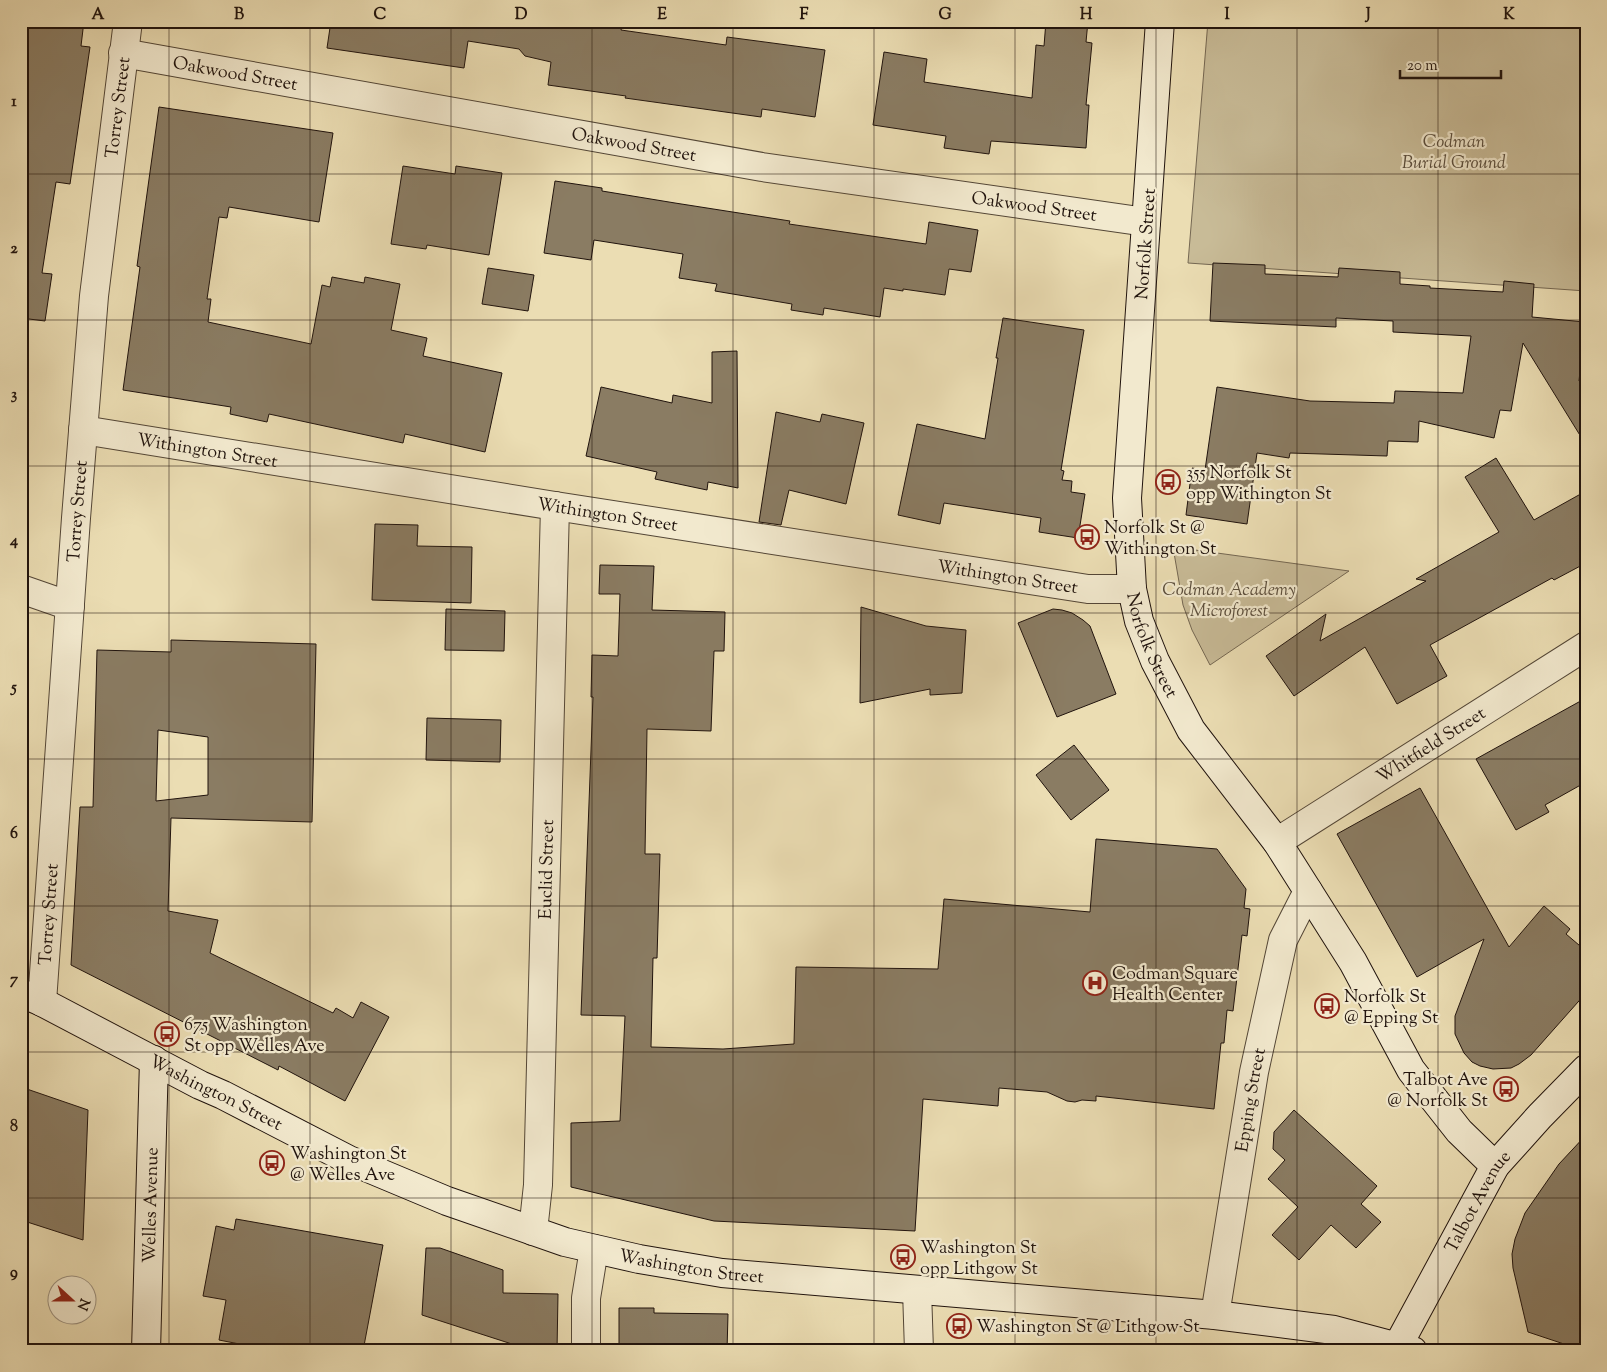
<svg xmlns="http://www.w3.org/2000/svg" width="1607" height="1372" viewBox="0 0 1607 1372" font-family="'Sorts Mill Goudy',serif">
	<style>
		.green { fill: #c8bb97; stroke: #746752 }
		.building { fill: #8a7c63; stroke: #20130d; fill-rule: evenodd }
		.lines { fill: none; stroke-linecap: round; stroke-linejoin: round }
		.street-casing { stroke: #534636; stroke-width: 30 }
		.secondary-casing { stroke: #20130d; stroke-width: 30 }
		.street { stroke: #f2e9ce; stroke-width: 28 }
		.secondary { stroke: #f2e9ce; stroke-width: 28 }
		.grid { fill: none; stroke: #20130d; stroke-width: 1; stroke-opacity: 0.55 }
		.labels { text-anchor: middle; stroke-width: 4.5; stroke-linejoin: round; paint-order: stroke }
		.street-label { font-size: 18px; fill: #20130d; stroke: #f2e9ce }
		.park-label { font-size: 18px; font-style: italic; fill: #5b4e3d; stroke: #f2e9ce }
		.poi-label { font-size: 18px; fill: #20130d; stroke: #f2e9ce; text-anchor: start }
		.neatline { fill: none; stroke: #20130d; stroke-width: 2 }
		.grid-label { font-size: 16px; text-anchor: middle; font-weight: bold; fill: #20130d }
	</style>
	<rect width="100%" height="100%" fill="#ebddb3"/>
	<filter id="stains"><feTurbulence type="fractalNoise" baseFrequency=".004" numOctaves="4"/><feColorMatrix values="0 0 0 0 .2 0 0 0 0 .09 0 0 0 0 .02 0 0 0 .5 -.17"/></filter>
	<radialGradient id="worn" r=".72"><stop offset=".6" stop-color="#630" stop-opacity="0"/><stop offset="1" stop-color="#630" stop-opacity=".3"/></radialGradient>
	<!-- green -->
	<g class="green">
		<path d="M1208,21H1586V291L1188,263Z"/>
		<path d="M1173,547L1349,571L1210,665L1192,630L1183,605Z"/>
	</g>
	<!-- building -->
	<g class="building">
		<path d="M21,21H84L81,46L90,47L70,184L56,182L42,273L52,274L45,321L21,318Z"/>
		<path d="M331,21H623L621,30L726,45L727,37L825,50L815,117L762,109L761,117L625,98L626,96L548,85L551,62L525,56L519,49L468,41L464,68L327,48Z"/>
		<path d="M1046,21H1088L1086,42L1092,43L1086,105H1089L1086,148L991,141L989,154L944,148L946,136L873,125L884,52L927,59L924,82L1032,98L1036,45L1044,46Z"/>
		<path d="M159,107L333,133L319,222L229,207L227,218L219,217L207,299H211L208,322L311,344L322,285L330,287L332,277L364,283L365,277L400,284L391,330L427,338L423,356L502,373L485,452L405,434L403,443L269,414L267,422L230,414L231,407L123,390L140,267L137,266Z"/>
		<path d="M403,166L455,174L456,166L502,173L489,255L427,245L426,249L391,244Z"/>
		<path d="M555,181L602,188V191L675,203L790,221L789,224L926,244L929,222L978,230L971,272L949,269L945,295L903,289V291L884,288L880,317L824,308L823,315L791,310L792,304L715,291L717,284L679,278L683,254L594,240L591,260L544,253Z"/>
		<path d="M1213,263L1265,265V274L1338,277L1339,268L1400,272V284L1430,286V288L1503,292L1504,281L1534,284L1532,317L1585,322L1579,381L1586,377V445L1523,343L1511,411L1500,410L1494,438L1419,421L1418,442L1388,441L1387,456L1290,453L1289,458L1257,453L1247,524L1186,515L1192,468L1205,470L1217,387L1310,401L1394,403L1395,391L1463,393L1471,336L1393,332V321L1336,318V327L1210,321Z"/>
		<path d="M488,268L534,275L528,311L482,304Z"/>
		<path d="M1003,318L1084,330L1061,470L1064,471L1062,480L1072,481L1071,492L1085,494L1078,538L1039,532L1041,518L944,503L940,524L898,515L917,424L985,439L998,358H996Z"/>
		<path d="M737,351L738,488L708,482L707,490L655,479L657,472L586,456L601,387L672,403L673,395L712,403V352Z"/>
		<path d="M776,412L820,422L822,414L864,423L846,504L789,490L781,525L759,522Z"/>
		<path d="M1496,458L1534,520L1586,491V563L1554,580L1552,578L1430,645L1447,676L1397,704L1365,647L1294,696L1266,656L1326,614L1320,641L1426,581L1416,579L1499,532L1465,477Z"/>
		<path d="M375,524L418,525L417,546L472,547L471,603L372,600Z"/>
		<path d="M600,565L654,566L652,610L725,612L724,651H714L711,731L647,729L645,854H660L657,958H653L651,1047L723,1049L794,1044L796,967L938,969L944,899L1090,912L1096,839L1217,849L1246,889L1244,908L1250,909L1247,936L1242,935L1233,1011L1227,1010L1224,1043H1221L1214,1109L1096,1096V1101L1082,1100L1075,1102L1067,1101L1047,1092L999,1088L998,1106L923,1099L915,1231L714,1221L571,1187V1123L620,1121L625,1016L581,1015L593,697H591L592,655L618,656L620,594H599Z"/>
		<path d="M861,607L926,626L966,630L962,693L930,695V689L860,703Z"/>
		<path d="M446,609L505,611L504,651L445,650Z"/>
		<path d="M1053,609L1062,610L1072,613L1083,620L1090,626L1116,694L1057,717L1018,623Z"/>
		<path d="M171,640L316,644L312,822L171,818L168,911L218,920L210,953L333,1013L336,1008L353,1018L361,1002L389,1017L345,1101L279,1066L278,1070L71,965L80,807H93L97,650L171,652ZM158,730L208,737V795L156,801Z"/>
		<path d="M1586,698V782L1545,805L1549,812L1516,830L1476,759Z"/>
		<path d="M427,718L501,720L500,762L426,760Z"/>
		<path d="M1074,745L1109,790L1071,820L1036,775Z"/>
		<path d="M1420,788L1509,947L1544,906L1570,929L1566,934L1586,951V993L1531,1055L1519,1064L1511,1068L1493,1069L1480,1066L1472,1062L1464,1053L1455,1034V1016L1484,939L1417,977L1337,834Z"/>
		<path d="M21,1087L88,1110L83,1240L21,1220Z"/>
		<path d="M1294,1110L1377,1186L1361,1204L1381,1222L1356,1248L1331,1225L1299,1260L1272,1235L1298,1207L1268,1179L1285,1160L1273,1149L1274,1132Z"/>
		<path d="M1586,1135V1351H1585L1528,1332L1513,1268L1512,1254L1515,1239L1525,1213L1559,1164Z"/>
		<path d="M236,1219L383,1245L363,1351H275L219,1340L226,1300L203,1296L216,1226L234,1230Z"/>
		<path d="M426,1248H440L503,1270V1293L558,1294L557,1351H515V1345L422,1315Z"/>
		<path d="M619,1308H654V1313L728,1314L727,1351H619Z"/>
	</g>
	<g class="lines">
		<defs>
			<g id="street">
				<path id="s1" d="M123,53L762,167L1146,222"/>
				<path id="s2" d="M83,430L555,506L1088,589H1132"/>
				<path d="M21,589L70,606"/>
				<path id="s3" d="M1277,842L1586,646"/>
				<path id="s4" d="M42,1002L76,518L94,296L128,21"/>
				<path id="s5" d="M533,1231L538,1185L555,506"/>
				<path d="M917,1290L919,1351"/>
				<path id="s6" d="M1215,1315L1254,1072L1283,940L1308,891"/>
				<path d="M586,1351V1298L594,1249"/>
			</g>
			<g id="secondary">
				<path id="s7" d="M1160,21L1127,498L1132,589L1139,621L1155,661L1191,730L1277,842L1291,864L1353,962L1411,1070L1459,1131L1495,1166"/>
				<path id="s8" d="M21,993L42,1002L200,1085L223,1095L349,1160L447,1201L565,1242L639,1259L722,1273L1215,1315L1334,1330L1413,1351"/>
				<path id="s9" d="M146,1351L154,1060"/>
				<path id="s10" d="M1395,1351L1495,1166L1540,1116L1586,1069"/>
			</g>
		</defs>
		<!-- street casing -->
		<use href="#street" class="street-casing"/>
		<!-- secondary casing -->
		<use href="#secondary" class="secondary-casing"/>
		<!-- street -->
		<use href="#street" class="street"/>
		<!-- secondary -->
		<use href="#secondary" class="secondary"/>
	</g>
	<!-- grid -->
	<path class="grid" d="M169,21V1351M310,21V1351M451,21V1351M592,21V1351M733,21V1351M874,21V1351M1015,21V1351M1156,21V1351M1297,21V1351M1438,21V1351M21,174H1586M21,320H1586M21,466H1586M21,613H1586M21,759H1586M21,906H1586M21,1052H1586M21,1198H1586"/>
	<!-- icons -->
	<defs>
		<symbol id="bus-ring" viewBox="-11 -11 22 22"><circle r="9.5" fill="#f2e9ce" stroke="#8f2418" stroke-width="1.5"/><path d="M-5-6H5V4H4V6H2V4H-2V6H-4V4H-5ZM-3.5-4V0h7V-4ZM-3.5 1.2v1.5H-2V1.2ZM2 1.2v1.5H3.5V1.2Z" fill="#8f2418"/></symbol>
		<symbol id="hospital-ring" viewBox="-11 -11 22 22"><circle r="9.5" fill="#f2e9ce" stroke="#8f2418" stroke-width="1.5"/><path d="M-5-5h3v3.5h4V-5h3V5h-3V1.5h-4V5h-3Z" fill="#8f2418"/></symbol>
	</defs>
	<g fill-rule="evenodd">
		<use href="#bus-ring" x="1154" y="468" width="28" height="28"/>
		<use href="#bus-ring" x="1073" y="523" width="28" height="28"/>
		<use href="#hospital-ring" x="1081" y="969" width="28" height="28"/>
		<use href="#bus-ring" x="1313" y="992" width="28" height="28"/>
		<use href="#bus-ring" x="153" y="1020" width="28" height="28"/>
		<use href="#bus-ring" x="1492" y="1075" width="28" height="28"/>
		<use href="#bus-ring" x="258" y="1149" width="28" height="28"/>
		<use href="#bus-ring" x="889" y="1243" width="28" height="28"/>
		<use href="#bus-ring" x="945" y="1312" width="28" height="28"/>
	</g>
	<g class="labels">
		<!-- street labels -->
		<g class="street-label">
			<text dy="6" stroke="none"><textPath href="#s1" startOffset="114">Oakwood Street</textPath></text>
			<text dy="6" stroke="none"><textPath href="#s4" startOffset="898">Torrey Street</textPath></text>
			<text dy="6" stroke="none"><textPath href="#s1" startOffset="519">Oakwood Street</textPath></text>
			<text dy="6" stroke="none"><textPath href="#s1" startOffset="924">Oakwood Street</textPath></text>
			<text transform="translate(1145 244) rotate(-86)" y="6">Norfolk Street</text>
			<text dy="6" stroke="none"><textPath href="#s2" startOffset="126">Withington Street</textPath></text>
			<text dy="6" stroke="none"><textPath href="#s4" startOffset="492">Torrey Street</textPath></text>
			<text dy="6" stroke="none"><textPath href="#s2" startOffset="531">Withington Street</textPath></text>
			<text dy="6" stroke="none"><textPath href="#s2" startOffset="936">Withington Street</textPath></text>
			<text dy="6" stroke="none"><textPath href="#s7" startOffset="629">Norfolk Street</textPath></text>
			<text dy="6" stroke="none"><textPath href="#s3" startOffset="182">Whitfield Street</textPath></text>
			<text dy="6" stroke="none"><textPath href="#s5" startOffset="362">Euclid Street</textPath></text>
			<text dy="6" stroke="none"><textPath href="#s4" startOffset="88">Torrey Street</textPath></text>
			<text dy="6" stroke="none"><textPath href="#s8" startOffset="219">Washington Street</textPath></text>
			<text dy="6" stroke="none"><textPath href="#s6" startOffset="218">Epping Street</textPath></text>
			<text dy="6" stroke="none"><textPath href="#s10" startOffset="171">Talbot Avenue</textPath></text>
			<text dy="6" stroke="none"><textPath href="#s9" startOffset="146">Welles Avenue</textPath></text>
			<text dy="6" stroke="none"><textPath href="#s8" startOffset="728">Washington Street</textPath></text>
		</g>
		<!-- park labels -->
		<g class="park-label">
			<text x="1454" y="147">Codman<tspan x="1454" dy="21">Burial Ground</tspan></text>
			<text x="1229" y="595">Codman Academy<tspan x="1229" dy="21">Microforest</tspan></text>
		</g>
		<!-- poi labels -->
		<g class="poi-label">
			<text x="1186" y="478">355 Norfolk St<tspan x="1186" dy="21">opp Withington St</tspan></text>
			<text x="1104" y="533">Norfolk St @<tspan x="1104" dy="21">Withington St</tspan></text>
			<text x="1112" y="979">Codman Square<tspan x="1112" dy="21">Health Center</tspan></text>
			<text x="1344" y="1002">Norfolk St<tspan x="1344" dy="21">@ Epping St</tspan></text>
			<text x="184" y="1030">675 Washington<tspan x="184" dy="21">St opp Welles Ave</tspan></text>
			<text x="1488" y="1085" text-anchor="end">Talbot Ave<tspan x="1488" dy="21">@ Norfolk St</tspan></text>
			<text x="290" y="1159">Washington St<tspan x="290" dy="21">@ Welles Ave</tspan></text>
			<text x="920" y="1253">Washington St<tspan x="920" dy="21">opp Lithgow St</tspan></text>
			<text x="976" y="1332">Washington St @ Lithgow St</text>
		</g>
	</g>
	<!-- margin -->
	<rect width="1607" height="1372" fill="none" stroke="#ebddb3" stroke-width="55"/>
	<!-- north arrow -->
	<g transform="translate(72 1300) rotate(111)"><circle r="24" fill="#f2e9ce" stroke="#9e9381"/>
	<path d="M0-4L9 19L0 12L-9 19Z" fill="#8f2418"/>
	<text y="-8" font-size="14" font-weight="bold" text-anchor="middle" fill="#20130d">N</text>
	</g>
	<!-- scale -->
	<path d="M1400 70v8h101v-8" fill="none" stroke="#20130d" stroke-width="2.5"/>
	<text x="1407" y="70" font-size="15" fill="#20130d" stroke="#f2e9ce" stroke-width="4" paint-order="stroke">20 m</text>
	<rect x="28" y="28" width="1552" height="1316" class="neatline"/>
	<g class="grid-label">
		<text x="98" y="19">A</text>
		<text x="239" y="19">B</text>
		<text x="380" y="19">C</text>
		<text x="521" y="19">D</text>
		<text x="662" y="19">E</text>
		<text x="804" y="19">F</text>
		<text x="945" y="19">G</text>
		<text x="1086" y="19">H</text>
		<text x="1227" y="19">I</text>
		<text x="1368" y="19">J</text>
		<text x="1509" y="19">K</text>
		<text x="14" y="106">1</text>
		<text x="14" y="253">2</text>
		<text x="14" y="399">3</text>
		<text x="14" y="545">4</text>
		<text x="14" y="692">5</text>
		<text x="14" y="838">6</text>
		<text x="14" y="984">7</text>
		<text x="14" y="1131">8</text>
		<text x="14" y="1277">9</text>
	</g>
	<rect width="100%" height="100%" filter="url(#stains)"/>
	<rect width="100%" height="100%" fill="url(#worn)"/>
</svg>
